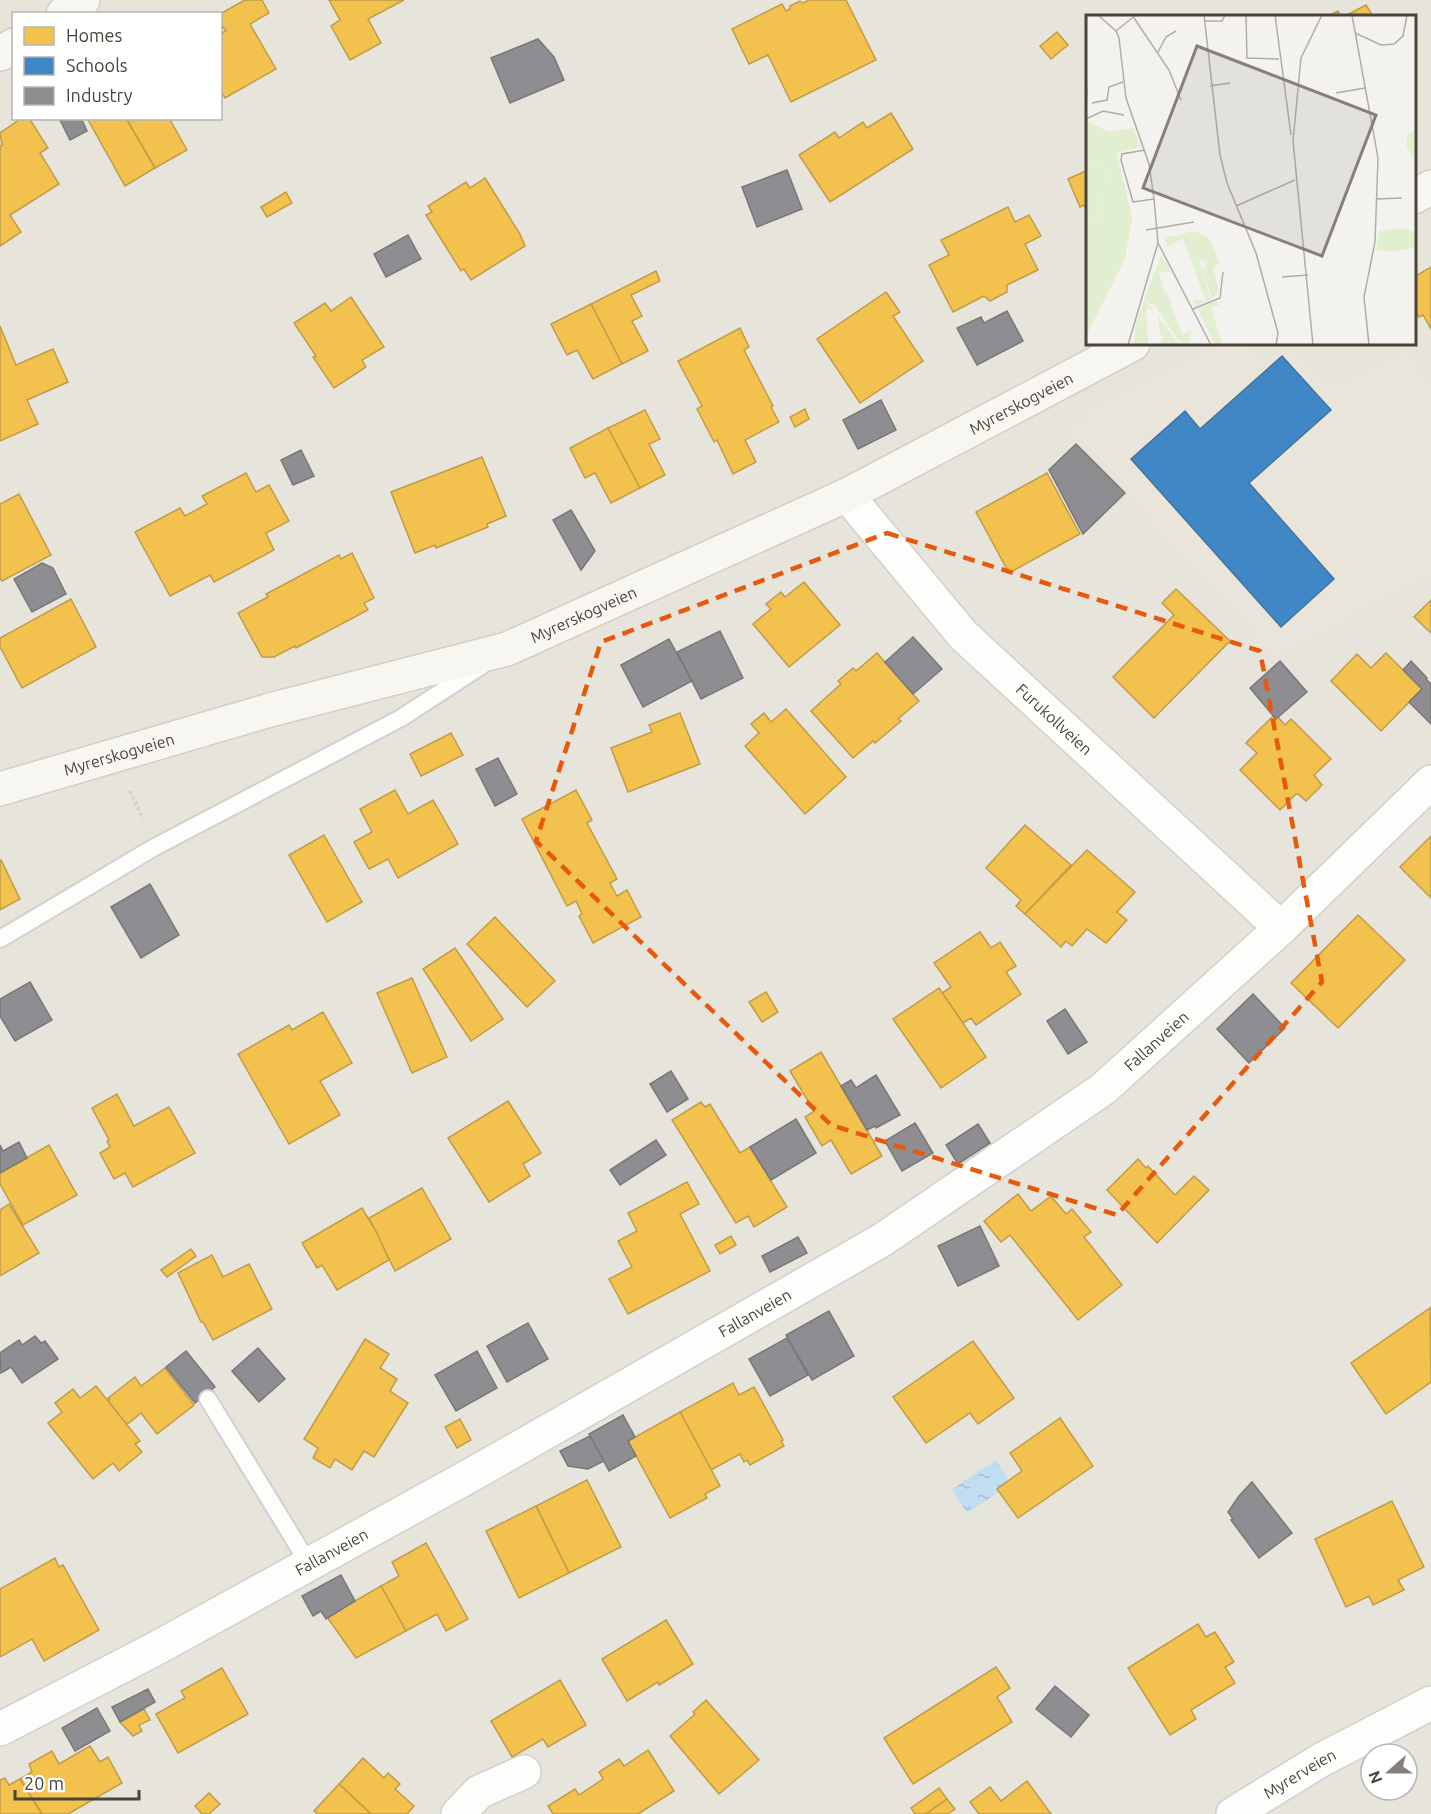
<svg xmlns="http://www.w3.org/2000/svg" width="1431" height="1814" viewBox="0 0 1431 1814" font-family="Ubuntu,sans-serif">
	<style>
		.residential { fill: #e7e4dc; fill-rule: evenodd }
		.education { fill: #eae5da }
		.water { fill: url(#water-ripples) }
		.homes { fill: #f2c14e; stroke: #c09c48; stroke-width: 1.5 }
		.schools { fill: #3f88c5; stroke: #43749b; stroke-width: 1.5 }
		.industry { fill: #8d8d92; stroke: #797777; stroke-width: 1.5 }
		.lines { fill: none; stroke-linecap: round; stroke-linejoin: round }
		.lane-casing { stroke: #d2d0cb; stroke-width: 20 }
		.street-casing { stroke: #d2d0cb; stroke-width: 36 }
		.secondary-casing { stroke: #d3cfc5; stroke-width: 36 }
		.path { stroke: #d3d2cc; stroke-width: 4; stroke-dasharray: 3 3; stroke-linecap: butt }
		.lane { stroke: #fdfdfc; stroke-width: 16 }
		.street { stroke: #fdfdfc; stroke-width: 33 }
		.secondary { stroke: #f7f6f1; stroke-width: 33 }
		.marked { fill: none; stroke: #e8590c; stroke-width: 4.5; stroke-dasharray: 12 8; stroke-linejoin: round }
		.labels { text-anchor: middle; stroke-width: 6; stroke-linejoin: round; paint-order: stroke }
		.street-label { font-size: 16px; fill: #4b4439; stroke: #fff }
		.inset-road { fill: none; stroke: #b0aca6; stroke-width: 1.5 }
		.view { fill: #868178; fill-opacity: 0.15; stroke: #868178; stroke-width: 3 }
		.inset-edge { fill: none; stroke: #4b4439; stroke-width: 3 }
	</style>
	<defs>
		<pattern id="water-ripples" width="26" height="14" patternUnits="userSpaceOnUse" patternTransform="scale(1.5)"><rect width="26" height="14" fill="#c0ddf1"/><path d="M2 4q2-2 4 0t4 0M15 11q2-2 4 0t4 0" fill="none" stroke="#a6bfcf"/></pattern>
	</defs>
	<rect width="100%" height="100%" fill="#f4f2ee"/>
	<!-- residential -->
	<path class="residential" d="M0,0H1431V1814H0ZM14,14H220V118H14ZM1088,16H1414V344H1088ZM1371,1754H1407V1790H1371Z"/>
	<!-- education -->
	<path class="education" d="M1218,344H1253L1261,357L1292,350L1325,385L1334,386L1408,352L1431,390V573L1276,657L1194,566L1076,444L1069,428L1086,419L1084,412Z"/>
	<!-- water -->
	<path class="water" d="M996,1460L1011,1484L967,1513L952,1489Z"/>
	<!-- homes -->
	<g class="homes">
		<path d="M245,0H262L269,13L250,24L276,69L225,98L220,90V34L226,31L220,23V14Z"/>
		<path d="M329,0H404L368,19L381,43L350,60L331,26L340,20Z"/>
		<path d="M809,0H846L876,60L791,102L768,55L749,64L732,29L782,4L786,11L790,9V6L800,1L803,3Z"/>
		<path d="M1366,5L1373,16H1345Z"/>
		<path d="M1338,11L1341,16H1328Z"/>
		<path d="M1057,32L1068,45L1051,59L1040,46Z"/>
		<path d="M891,113L913,149L830,202L799,155L835,132L839,138L863,122L867,128Z"/>
		<path d="M22,118H29L48,148L40,153L59,184L10,215L21,232L0,246V146L2,145L0,133Z"/>
		<path d="M87,118H126L155,168L125,186Z"/>
		<path d="M126,118H169L187,150L155,168Z"/>
		<path d="M1088,170V212L1084,205L1080,207L1068,179Z"/>
		<path d="M485,178L520,234L525,246L471,280L464,269L461,271L426,215L432,212L428,206L466,182L470,188Z"/>
		<path d="M286,192L292,203L267,217L261,207Z"/>
		<path d="M1008,207L1015,222L1029,215L1041,236L1025,244L1038,270L1007,285V292L990,301L984,296L953,312L929,265L949,255L941,240Z"/>
		<path d="M1431,267V329L1423,315L1419,317L1414,309V277Z"/>
		<path d="M656,271L660,281L631,295L642,316L632,321L648,351L622,364L591,304Z"/>
		<path d="M886,292L900,312L893,316L923,361L860,403L817,339Z"/>
		<path d="M351,297L384,347L362,360L366,367L334,388L313,357L316,356L294,323L325,303L331,311Z"/>
		<path d="M591,304L622,364L593,379L577,350L567,355L551,324Z"/>
		<path d="M0,326L16,365L53,349L68,382L27,400L38,424L0,441Z"/>
		<path d="M740,328L749,347L744,350L773,406L771,407L779,422L745,440L756,462L733,474L717,440L714,442L697,409L702,406L678,361Z"/>
		<path d="M805,409L809,419L795,427L790,417Z"/>
		<path d="M645,410L660,439L649,444L665,475L640,488L608,428Z"/>
		<path d="M608,428L640,488L611,503L595,473L585,478L570,448Z"/>
		<path d="M482,457L506,516L487,524L488,527L436,548L435,545L415,553L391,492Z"/>
		<path d="M246,473L256,492L269,485L289,521L266,533L274,550L214,582L210,575L170,596L135,532L180,508L185,516L207,504L202,496Z"/>
		<path d="M1047,473L1080,534L1009,573L976,512Z"/>
		<path d="M19,494L51,555L2,581L0,578V504Z"/>
		<path d="M352,553L374,598L364,603L368,610L296,648L295,646L274,657H262L238,613L268,597L266,594L339,555L341,559Z"/>
		<path d="M804,582L840,625L789,667L753,624L771,609L766,604L781,592L785,597Z"/>
		<path d="M1176,589L1230,641L1154,718L1113,677L1174,615L1162,603Z"/>
		<path d="M71,599L96,647L22,688L0,647V638Z"/>
		<path d="M1431,600V633L1414,617Z"/>
		<path d="M877,653L919,701L898,719L901,721L875,743L873,741L853,758L811,711L841,684L838,681L853,668L856,671Z"/>
		<path d="M1386,653L1422,689L1381,731L1331,681L1357,654L1371,668Z"/>
		<path d="M786,709L846,777L805,814L745,746L759,733L751,724L764,713L771,722Z"/>
		<path d="M680,713L700,764L628,792L611,748L652,732L649,725Z"/>
		<path d="M1275,714L1285,725L1291,719L1331,759L1314,775L1322,785L1306,801L1298,794H1296L1280,810L1240,770L1257,753L1246,743Z"/>
		<path d="M451,733L463,755L421,776L410,754Z"/>
		<path d="M395,790L408,814L433,800L458,844L398,878L388,859L369,869L354,842L372,832L360,809Z"/>
		<path d="M576,790L592,820L587,823L617,879L610,883L617,896L627,890L641,917L593,943L579,916L582,914L576,901L567,906L522,819Z"/>
		<path d="M1025,825L1071,865L1025,914L1016,906L1021,900L986,868Z"/>
		<path d="M324,835L362,902L327,922L289,855Z"/>
		<path d="M1431,836V898L1400,867Z"/>
		<path d="M1087,850L1135,892L1117,912L1127,920L1106,943L1087,929L1072,946L1066,941L1061,947L1025,914Z"/>
		<path d="M1,860L20,899L0,910V861Z"/>
		<path d="M1358,915L1405,960L1338,1028L1291,983Z"/>
		<path d="M495,917L555,981L527,1007L467,944Z"/>
		<path d="M980,932L991,948L1000,942L1016,966L1006,972L1021,994L976,1025L971,1018L963,1023L942,993L951,987L934,963Z"/>
		<path d="M455,948L503,1019L471,1041L423,969Z"/>
		<path d="M412,978L447,1057L412,1073L377,993Z"/>
		<path d="M939,988L986,1057L941,1088L893,1019Z"/>
		<path d="M766,992L778,1012L762,1022L749,1002Z"/>
		<path d="M323,1012L352,1063L320,1081L340,1115L289,1144L238,1054L289,1025L292,1030Z"/>
		<path d="M821,1052L882,1156L851,1174L831,1140L822,1146L805,1117L814,1111L790,1071Z"/>
		<path d="M117,1094L134,1126L169,1107L195,1153L133,1187L125,1173L114,1179L100,1153L110,1147L107,1141L109,1140L92,1108Z"/>
		<path d="M508,1101L541,1153L523,1164L530,1176L489,1202L448,1138Z"/>
		<path d="M701,1102L705,1107L710,1104L740,1153L750,1147L787,1207L754,1227L748,1216L736,1223L672,1120Z"/>
		<path d="M49,1145L77,1195L23,1225L0,1184V1173Z"/>
		<path d="M1138,1159L1146,1168L1148,1166L1175,1195L1194,1176L1209,1190L1157,1243L1107,1190Z"/>
		<path d="M687,1182L699,1204L680,1214L710,1271L628,1314L609,1279L632,1267L618,1241L637,1231L628,1213Z"/>
		<path d="M422,1188L451,1239L395,1271L369,1218Z"/>
		<path d="M1018,1194L1031,1211L1051,1196L1066,1214L1072,1209L1091,1232L1084,1237L1122,1285L1078,1320L1010,1235L1001,1242L984,1221Z"/>
		<path d="M9,1204L39,1253L0,1276V1210Z"/>
		<path d="M362,1208L377,1233L389,1260L337,1290L322,1265L317,1268L302,1243Z"/>
		<path d="M731,1236L736,1245L720,1254L715,1245Z"/>
		<path d="M191,1249L196,1256L167,1277L161,1270Z"/>
		<path d="M212,1255L223,1277L249,1264L272,1309L213,1340L203,1322H201L178,1273Z"/>
		<path d="M1430,1308L1431,1382L1386,1414L1351,1363Z"/>
		<path d="M365,1339L389,1354L380,1368L397,1379L390,1391L408,1403L374,1457L364,1451L352,1470L335,1459L330,1468L313,1458L318,1448L304,1439Z"/>
		<path d="M973,1341L1014,1398L978,1424L970,1413L926,1443L893,1397Z"/>
		<path d="M165,1368L194,1405L157,1434L141,1413L129,1423H125L108,1401L110,1399L108,1398L135,1377L141,1386Z"/>
		<path d="M733,1383L739,1395L754,1387L783,1440L781,1441L784,1446L750,1465L747,1460L744,1462L740,1454L711,1470L680,1412Z"/>
		<path d="M96,1386L140,1441L135,1444L142,1452L119,1471L113,1463L93,1479L48,1423L62,1412L55,1403L73,1389L80,1398Z"/>
		<path d="M680,1412L720,1486L705,1494L707,1498L670,1518L628,1441Z"/>
		<path d="M1060,1418L1093,1466L1018,1518L997,1489L1022,1471L1010,1453Z"/>
		<path d="M460,1419L471,1440L457,1448L445,1427Z"/>
		<path d="M587,1480L621,1547L569,1573L536,1506Z"/>
		<path d="M1392,1501L1424,1567L1398,1580L1404,1590L1373,1605L1369,1596L1346,1607L1315,1539Z"/>
		<path d="M536,1506L569,1573L519,1598L486,1531Z"/>
		<path d="M426,1543L468,1619L446,1631L437,1614L406,1631L381,1586L399,1576L392,1562Z"/>
		<path d="M55,1558L59,1567L63,1565L99,1630L44,1661L32,1639L0,1657V1589Z"/>
		<path d="M381,1586L406,1631L356,1658L327,1617Z"/>
		<path d="M666,1620L693,1664L659,1685L658,1682L627,1701L602,1659Z"/>
		<path d="M1198,1624L1206,1637L1215,1632L1234,1662L1225,1667L1235,1683L1191,1710L1196,1719L1170,1735L1128,1668Z"/>
		<path d="M996,1667L1010,1688L997,1697L1012,1722L913,1784L884,1738Z"/>
		<path d="M222,1668L248,1714L178,1753L156,1714L185,1698L181,1691Z"/>
		<path d="M560,1680L586,1725L548,1747L543,1739L512,1757L491,1721Z"/>
		<path d="M706,1700L759,1760L719,1794L670,1736L695,1714L693,1712Z"/>
		<path d="M144,1709L150,1720L139,1725L142,1731L133,1736L120,1722Z"/>
		<path d="M90,1746L100,1762L108,1757L122,1783L68,1814H42L20,1779L32,1772L29,1764L52,1751L59,1764Z"/>
		<path d="M648,1750L674,1791L638,1814H553L548,1806L575,1789L579,1795L603,1779L599,1772L619,1759L624,1766Z"/>
		<path d="M363,1758L384,1778L388,1773L400,1784L395,1789L414,1806L407,1814H371L339,1784Z"/>
		<path d="M5,1778L9,1785L20,1779L42,1814H0V1780Z"/>
		<path d="M1027,1781L1051,1814H979L970,1802L990,1787L1001,1801Z"/>
		<path d="M339,1784L371,1814H318L314,1811Z"/>
		<path d="M939,1788L947,1799L926,1814H915L911,1808Z"/>
		<path d="M209,1793L220,1804L209,1814H202L195,1806Z"/>
		<path d="M947,1799L955,1809L948,1814H926Z"/>
	</g>
	<!-- schools -->
	<path class="schools" d="M1282,356L1331,410L1249,483L1334,579L1281,627L1131,459L1185,411L1200,429Z"/>
	<!-- industry -->
	<g class="industry">
		<path d="M538,39L554,57L564,80L510,103L491,58Z"/>
		<path d="M59,118H81L87,131L70,140Z"/>
		<path d="M787,170L802,209L757,227L742,187Z"/>
		<path d="M408,235L421,259L386,277L374,254Z"/>
		<path d="M1007,311L1023,341L977,365L957,328L981,317L984,323Z"/>
		<path d="M881,400L896,430L858,449L843,420Z"/>
		<path d="M1076,444L1125,493L1083,534L1049,470Z"/>
		<path d="M301,450L314,476L293,485L281,460Z"/>
		<path d="M571,510L595,551L581,570L553,520Z"/>
		<path d="M42,563L53,568L66,594L32,612L14,579Z"/>
		<path d="M720,631L743,678L701,699L677,652Z"/>
		<path d="M913,637L942,669L913,694L885,662Z"/>
		<path d="M669,639L692,681L643,707L621,665Z"/>
		<path d="M1280,661L1307,692L1276,719L1250,688Z"/>
		<path d="M1411,661L1427,678L1426,679L1431,684V724L1409,702L1422,689L1403,670Z"/>
		<path d="M498,758L517,794L495,806L476,769Z"/>
		<path d="M150,884L179,935L141,958L111,907Z"/>
		<path d="M30,982L52,1020L15,1041L0,1016V999Z"/>
		<path d="M1253,994L1285,1028L1249,1063L1217,1029Z"/>
		<path d="M1065,1009L1087,1042L1068,1054L1047,1021Z"/>
		<path d="M671,1071L688,1099L667,1112L650,1084Z"/>
		<path d="M876,1075L900,1115L876,1128L875,1126L867,1130L841,1086L851,1080L856,1088Z"/>
		<path d="M796,1119L816,1153L771,1180L750,1147Z"/>
		<path d="M915,1123L933,1153L902,1171L885,1141Z"/>
		<path d="M978,1124L990,1143L958,1164L946,1145Z"/>
		<path d="M656,1140L666,1155L620,1185L610,1170Z"/>
		<path d="M19,1142L27,1158L0,1173V1145L3,1151Z"/>
		<path d="M980,1226L999,1266L958,1286L938,1246Z"/>
		<path d="M798,1237L807,1253L770,1272L762,1256Z"/>
		<path d="M829,1311L854,1356L812,1380L786,1335Z"/>
		<path d="M528,1323L548,1359L507,1382L487,1346Z"/>
		<path d="M35,1336L41,1343L45,1341L58,1359L22,1383L11,1367L1,1373L0,1353L19,1340L22,1345Z"/>
		<path d="M787,1338L808,1375L770,1396L749,1359Z"/>
		<path d="M258,1348L285,1379L259,1402L232,1371Z"/>
		<path d="M186,1351L215,1387L195,1403L166,1367Z"/>
		<path d="M477,1351L497,1388L456,1411L435,1375Z"/>
		<path d="M623,1415L635,1437L628,1441L636,1456L609,1471L589,1434Z"/>
		<path d="M590,1436L604,1461L588,1469L568,1466L560,1451Z"/>
		<path d="M1252,1482L1292,1533L1259,1558L1231,1520L1233,1519L1228,1512L1239,1496Z"/>
		<path d="M341,1575L355,1601L326,1619L321,1611L313,1616L302,1596Z"/>
		<path d="M1055,1686L1089,1715L1071,1737L1036,1709Z"/>
		<path d="M148,1689L155,1702L120,1722L112,1707Z"/>
		<path d="M97,1708L110,1731L75,1751L62,1728Z"/>
	</g>
	<g class="lines">
		<defs>
			<g id="lane">
				<path d="M0,939L153,848L401,718L481,666"/>
				<path d="M208,1399L309,1564"/>
			</g>
			<g id="street">
				<path id="s1" d="M847,495L963,635L1281,928"/>
				<path id="s2" d="M0,1729L155,1649L480,1470L882,1240L1103,1089L1281,928L1431,782"/>
				<path d="M458,1814L479,1792L524,1772"/>
				<path id="s3" d="M1233,1814L1321,1760L1431,1703"/>
			</g>
			<g id="secondary">
				<path d="M63,14L83,0"/>
				<path d="M0,54L14,45"/>
				<path d="M1414,197L1431,187"/>
				<path id="s4" d="M0,789L270,710L507,649L847,495L1133,344"/>
			</g>
		</defs>
		<!-- lane casing -->
		<use href="#lane" class="lane-casing"/>
		<!-- street casing -->
		<use href="#street" class="street-casing"/>
		<!-- secondary casing -->
		<use href="#secondary" class="secondary-casing"/>
		<!-- path -->
		<path class="path" d="M130,791L143,819"/>
		<!-- lane -->
		<use href="#lane" class="lane"/>
		<!-- street -->
		<use href="#street" class="street"/>
		<!-- secondary -->
		<use href="#secondary" class="secondary"/>
	</g>
	<!-- marked area -->
	<path class="marked" d="M887,533L1260,651L1322,982L1117,1215L831,1125L536,841L601,642Z"/>
	<g class="labels">
		<!-- street labels -->
		<g class="street-label">
			<text dy="6" stroke="none"><textPath href="#s4" startOffset="1096">Myrerskogveien</textPath></text>
			<text dy="6" stroke="none"><textPath href="#s4" startOffset="610">Myrerskogveien</textPath></text>
			<text dy="6" stroke="none"><textPath href="#s1" startOffset="306">Furukollveien</textPath></text>
			<text dy="6" stroke="none"><textPath href="#s4" startOffset="124">Myrerskogveien</textPath></text>
			<text dy="6" stroke="none"><textPath href="#s2" startOffset="1348">Fallanveien</textPath></text>
			<text dy="6" stroke="none"><textPath href="#s2" startOffset="862">Fallanveien</textPath></text>
			<text dy="6" stroke="none"><textPath href="#s2" startOffset="376">Fallanveien</textPath></text>
			<text dy="6" stroke="none"><textPath href="#s3" startOffset="78">Myrerveien</textPath></text>
		</g>
	</g>
	<!-- overview -->
	<g transform="translate(1086 15)">
		<rect width="330" height="330" fill="#f4f2ee"/>
		<path d="M0,148L20,150L15,207L0,206ZM109,216L123,223L134,248L127,253L133,275L126,284L116,253L120,251L118,245H113L125,285L110,291L107,284L120,286L97,223L82,232L78,223ZM75,240L86,258L73,257L78,278H81L96,320L105,314L103,329L96,330L69,291L58,286L69,295L60,293L62,330H48L49,310ZM130,286L134,291H125L136,330H129L112,294ZM72,301L92,328L74,330L78,321L74,319Z" fill="#e1eecf"/>
		<path d="M0,105L23,117L47,113L55,132L31,138L46,203L39,244L0,321V206L15,207L20,150L0,148ZM330,116V150L320,129L322,119ZM316,213L330,217V232L307,237L290,235L293,216Z" fill="#e1eecf"/>
		<path class="inset-road" d="M12,0L30,16L33,23L40,83L63,149L68,184L72,228L42,330M118,0L134,140L141,168L170,238L192,318L190,330M189,0L205,120M266,0L292,143L289,227L278,282L283,330M160,1L161,43L193,44M48,3L83,55L95,85M118,6H136L139,0M30,16L50,0M269,18L295,30L308,29L317,21L321,0M72,37L80,22L90,16M124,71L144,68M250,78L279,73M6,88L21,85L23,72L37,67M0,91L1,72M0,104L17,96L38,100M59,135L36,139L35,145L47,187L68,184M291,184L316,183M150,191L209,165M60,215L108,207M72,228L125,330M196,262L222,260M107,294L134,283L137,257M227,330L207,126L215,43L236,0"/>
		<path class="view" d="M111,31L290,100L236,241L57,173Z"/>
		<rect width="330" height="330" class="inset-edge"/>
	</g>
	<!-- legend -->
	<rect x="12" y="12" width="210" height="108" fill="#ffffff" stroke="#b7b4b0" stroke-width="1.5"/>
	<rect x="24" y="27" width="30" height="18" fill="#f2c14e" stroke="#b7b4b0" stroke-width="1.5"/>
	<text x="66" y="42" font-size="18" fill="#4b4439">Homes</text>
	<rect x="24" y="57" width="30" height="18" fill="#3f88c5" stroke="#b7b4b0" stroke-width="1.5"/>
	<text x="66" y="72" font-size="18" fill="#4b4439">Schools</text>
	<rect x="24" y="87" width="30" height="18" fill="#8d8d92" stroke="#b7b4b0" stroke-width="1.5"/>
	<text x="66" y="102" font-size="18" fill="#4b4439">Industry</text>
	<!-- north arrow -->
	<g transform="translate(1389 1772) rotate(249)"><circle r="28" fill="#ffffff" stroke="#b7b4b0" stroke-width="1.5"/>
	<path d="M0-4.5L10 22L0 15L-10 22Z" fill="#868178"/>
	<text y="-9" font-size="16" font-weight="bold" text-anchor="middle" fill="#4b4439">N</text>
	</g>
	<!-- scale -->
	<path d="M15 1790v9h124v-9" fill="none" stroke="#4b4439" stroke-width="3"/>
	<text x="24" y="1790" font-size="18" fill="#4b4439" stroke="#ffffff" stroke-width="4.5" paint-order="stroke">20 m</text>
</svg>
